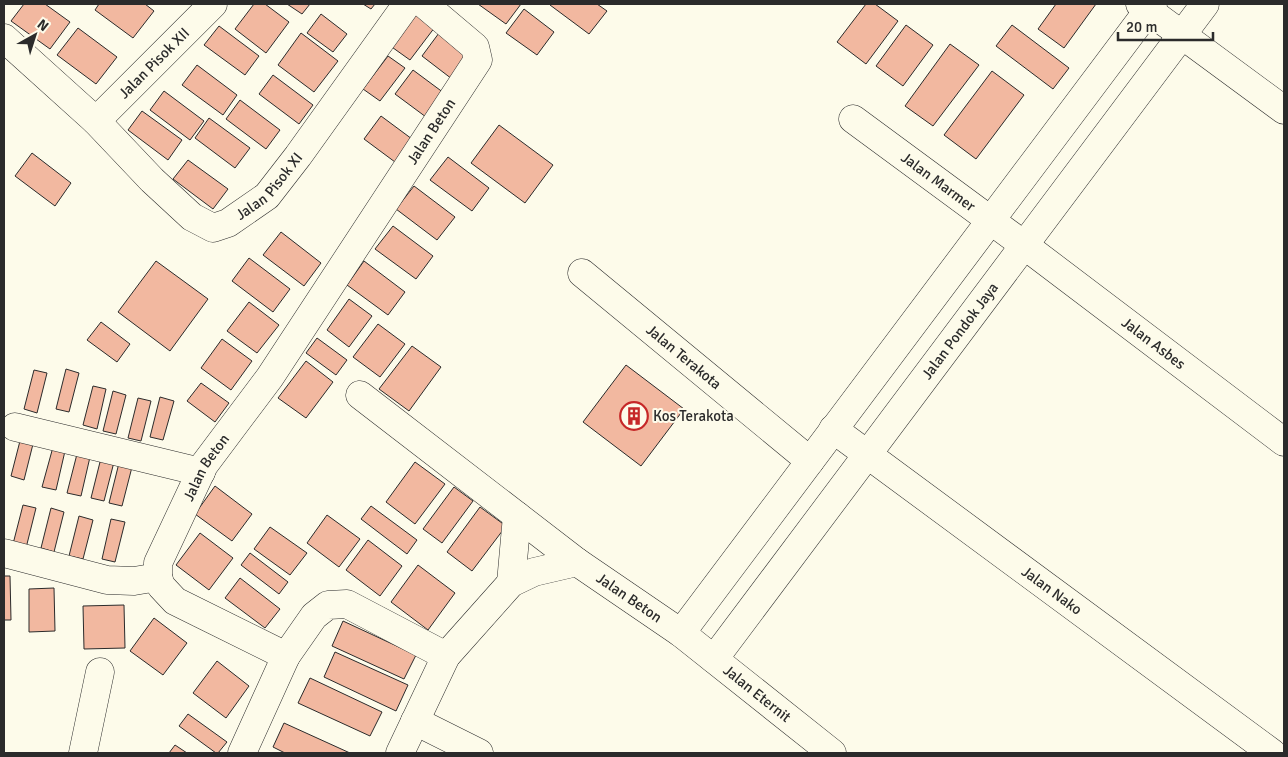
<svg xmlns="http://www.w3.org/2000/svg" width="1288" height="757" viewBox="0 0 1288 757" font-family="Signika,sans-serif">
	<style>
		.building { fill: #f2b8a0; stroke: #2b2b2b }
		.lines { fill: none; stroke-linecap: round; stroke-linejoin: round }
		.minor-casing { stroke: #2b2b2b; stroke-width: 29 }
		.minor { stroke: #fdfbea; stroke-width: 28 }
		.labels { text-anchor: middle; stroke-width: 4; stroke-linejoin: round; paint-order: stroke }
		.street-label { font-size: 15px; fill: #2b2b2b; stroke: #fdfbea }
		.poi-label { font-size: 15px; fill: #2b2b2b; stroke: #fdfbea; text-anchor: start }
	</style>
	<rect width="100%" height="100%" fill="#fdfbea"/>
	<!-- building -->
	<g class="building">
		<path d="M24,4H45L70,22L50,49L11,21Z"/>
		<path d="M99,4H145L154,11L133,38L95,10Z"/>
		<path d="M254,4H265L289,22L266,53L235,29Z"/>
		<path d="M287,4H310L302,14Z"/>
		<path d="M363,4H375L371,9Z"/>
		<path d="M478,4H521L506,24Z"/>
		<path d="M551,4H597L607,11L589,34L550,5Z"/>
		<path d="M866,4H875L898,21L866,64L837,42Z"/>
		<path d="M1056,4H1096L1064,48L1038,29Z"/>
		<path d="M524,9L554,32L537,55L506,33Z"/>
		<path d="M414,11L435,27L410,60L389,45Z"/>
		<path d="M321,14L347,34L333,52L307,33Z"/>
		<path d="M906,25L933,45L903,86L876,66Z"/>
		<path d="M1012,25L1069,68L1053,89L996,46Z"/>
		<path d="M219,26L259,56L245,75L204,45Z"/>
		<path d="M78,28L117,57L96,84L57,55Z"/>
		<path d="M301,33L338,61L314,92L278,65Z"/>
		<path d="M439,33L470,56L452,79L422,56Z"/>
		<path d="M950,44L979,65L933,126L905,106Z"/>
		<path d="M388,56L405,68L380,101L363,89Z"/>
		<path d="M197,65L237,95L223,115L182,85Z"/>
		<path d="M413,70L444,93L426,117L395,94Z"/>
		<path d="M992,71L1024,95L976,159L944,135Z"/>
		<path d="M273,75L313,105L299,124L259,94Z"/>
		<path d="M164,91L204,121L190,140L150,110Z"/>
		<path d="M240,100L280,130L266,149L226,119Z"/>
		<path d="M142,111L182,140L168,160L128,130Z"/>
		<path d="M381,116L412,139L395,162L364,139Z"/>
		<path d="M209,118L250,148L235,168L195,138Z"/>
		<path d="M499,125L553,165L525,203L471,163Z"/>
		<path d="M32,153L71,183L55,206L15,176Z"/>
		<path d="M448,157L489,188L472,211L430,180Z"/>
		<path d="M188,160L228,189L213,209L173,179Z"/>
		<path d="M414,186L455,217L437,240L396,209Z"/>
		<path d="M393,226L433,256L416,279L375,249Z"/>
		<path d="M281,232L321,263L304,286L263,255Z"/>
		<path d="M249,258L290,289L273,312L232,281Z"/>
		<path d="M156,261L208,299L170,351L118,312Z"/>
		<path d="M364,261L405,292L388,315L347,285Z"/>
		<path d="M349,299L372,316L349,347L327,330Z"/>
		<path d="M249,302L279,325L257,353L227,331Z"/>
		<path d="M101,322L130,344L117,362L87,340Z"/>
		<path d="M378,324L405,344L380,377L353,357Z"/>
		<path d="M317,338L347,360L336,375L306,353Z"/>
		<path d="M222,339L252,361L231,390L201,368Z"/>
		<path d="M412,346L441,367L409,411L379,389Z"/>
		<path d="M306,361L333,382L306,418L278,398Z"/>
		<path d="M626,365L684,409L641,466L583,422Z"/>
		<path d="M66,369L79,373L69,412L56,409Z"/>
		<path d="M34,370L47,373L37,413L24,409Z"/>
		<path d="M201,383L229,403L215,422L187,401Z"/>
		<path d="M93,386L106,389L97,429L83,425Z"/>
		<path d="M113,391L126,395L116,434L103,431Z"/>
		<path d="M160,397L174,401L163,440L150,437Z"/>
		<path d="M138,398L151,401L141,441L128,438Z"/>
		<path d="M21,437L34,440L24,480L11,476Z"/>
		<path d="M53,447L65,451L56,490L42,487Z"/>
		<path d="M77,454L90,457L81,496L67,493Z"/>
		<path d="M101,458L114,462L104,501L91,498Z"/>
		<path d="M415,462L445,484L415,524L386,502Z"/>
		<path d="M119,463L132,467L122,506L109,503Z"/>
		<path d="M215,486L252,514L232,541L195,514Z"/>
		<path d="M454,487L473,501L442,543L423,529Z"/>
		<path d="M23,505L36,508L26,548L13,544Z"/>
		<path d="M371,506L417,540L407,554L361,519Z"/>
		<path d="M480,507L506,526L472,571L447,552Z"/>
		<path d="M51,508L64,512L54,552L41,548Z"/>
		<path d="M327,515L360,539L339,567L307,543Z"/>
		<path d="M79,516L93,520L83,559L69,556Z"/>
		<path d="M111,519L125,522L115,562L102,559Z"/>
		<path d="M270,527L307,553L290,575L254,549Z"/>
		<path d="M200,533L233,558L209,590L176,565Z"/>
		<path d="M368,540L402,566L380,596L346,570Z"/>
		<path d="M250,553L288,582L279,594L241,565Z"/>
		<path d="M418,565L455,593L428,630L391,602Z"/>
		<path d="M4,576H10L11,620H4Z"/>
		<path d="M240,578L280,609L265,628L225,598Z"/>
		<path d="M54,588L55,631L29,632V589Z"/>
		<path d="M124,605L125,648L84,649L83,606Z"/>
		<path d="M154,618L187,643L163,675L130,651Z"/>
		<path d="M343,621L416,655L404,679L332,646Z"/>
		<path d="M335,652L408,685L396,711L324,677Z"/>
		<path d="M217,661L249,686L226,718L193,693Z"/>
		<path d="M310,678L382,712L370,736L298,703Z"/>
		<path d="M188,714L227,742L218,753H216L179,726Z"/>
		<path d="M284,723L350,753H285L273,747Z"/>
		<path d="M175,745L187,753H169Z"/>
	</g>
	<g class="lines">
		<defs>
			<g id="minor">
				<path d="M1140,4L1284,110"/>
				<path id="s1" d="M4,38L96,121L152,180L192,217L213,228L228,223L267,196L298,156L407,4"/>
				<path id="s2" d="M853,119L1024,245L1284,442"/>
				<path id="s3" d="M96,121L213,4"/>
				<path id="s4" d="M582,273L810,461"/>
				<path d="M360,395L577,562"/>
				<path d="M15,427L201,472"/>
				<path id="s5" d="M833,429L1272,753"/>
				<path d="M4,553L107,580L134,581L158,577"/>
				<path d="M511,583L517,516"/>
				<path d="M681,633L1153,4"/>
				<path id="s6" d="M286,656L175,601L161,586L158,577V563L204,465L270,377L478,60L475,47L424,4"/>
				<path id="s7" d="M714,659L1205,4"/>
				<path d="M415,721L479,753"/>
				<path d="M83,753L100,672"/>
				<path d="M242,753L286,656L314,616L328,605L347,604L446,656"/>
				<path id="s8" d="M400,753L446,656L511,583L534,572L577,562L681,633L832,753"/>
			</g>
		</defs>
		<!-- minor casing -->
		<use href="#minor" class="minor-casing"/>
		<!-- minor -->
		<use href="#minor" class="minor"/>
	</g>
	<!-- icons -->
	<defs>
		<symbol id="building-ring" viewBox="-11 -11 22 22"><circle r="9.5" fill="#fdfbea" stroke="#c62828" stroke-width="1.5"/><path d="M-4-6H4V6H1V3H-1V6H-4ZM-2.5-4.3h1.7v1.8h-1.7ZM.8-4.3h1.7v1.8H.8ZM-2.5-1h1.7V.8h-1.7ZM.8-1h1.7V.8H.8Z" fill="#c62828"/></symbol>
	</defs>
	<g fill-rule="evenodd">
		<use href="#building-ring" x="618" y="400" width="32" height="32"/>
	</g>
	<g class="labels">
		<!-- street labels -->
		<g class="street-label">
			<text dy="5" stroke="none"><textPath href="#s3" startOffset="82">Jalan Pisok XII</textPath></text>
			<text dy="5" stroke="none"><textPath href="#s6" startOffset="680">Jalan Beton</textPath></text>
			<text dy="5" stroke="none"><textPath href="#s2" startOffset="106">Jalan Marmer</textPath></text>
			<text dy="5" stroke="none"><textPath href="#s1" startOffset="355">Jalan Pisok XI</textPath></text>
			<text dy="5" stroke="none"><textPath href="#s7" startOffset="410">Jalan Pondok Jaya</textPath></text>
			<text dy="5" stroke="none"><textPath href="#s2" startOffset="375">Jalan Asbes</textPath></text>
			<text dy="5" stroke="none"><textPath href="#s4" startOffset="132">Jalan Terakota</textPath></text>
			<text dy="5" stroke="none"><textPath href="#s6" startOffset="275">Jalan Beton</textPath></text>
			<text dy="5" stroke="none"><textPath href="#s5" startOffset="272">Jalan Nako</textPath></text>
			<text dy="5" stroke="none"><textPath href="#s8" startOffset="338">Jalan Beton</textPath></text>
			<text dy="5" stroke="none"><textPath href="#s8" startOffset="498">Jalan Eternit</textPath></text>
		</g>
		<!-- poi labels -->
		<g class="poi-label">
			<text x="653" y="421">Kos Terakota</text>
		</g>
	</g>
	<!-- border -->
	<rect width="1288" height="757" fill="none" stroke="#2b2b2b" stroke-width="10"/>
	<!-- north arrow -->
	<g transform="translate(35 35) rotate(39)" stroke="#fdfbea" stroke-width="4" paint-order="stroke">
	<path d="M0-4L9 19L0 12L-9 19Z" fill="#2b2b2b"/>
	<text y="-8" font-size="14" font-weight="bold" text-anchor="middle" fill="#2b2b2b">N</text>
	</g>
	<!-- scale -->
	<path d="M1118 32v8h95v-8" fill="none" stroke="#2b2b2b" stroke-width="2.5"/>
	<text x="1126" y="32" font-size="15" fill="#2b2b2b" stroke="#fdfbea" stroke-width="4" paint-order="stroke">20 m</text>
</svg>
